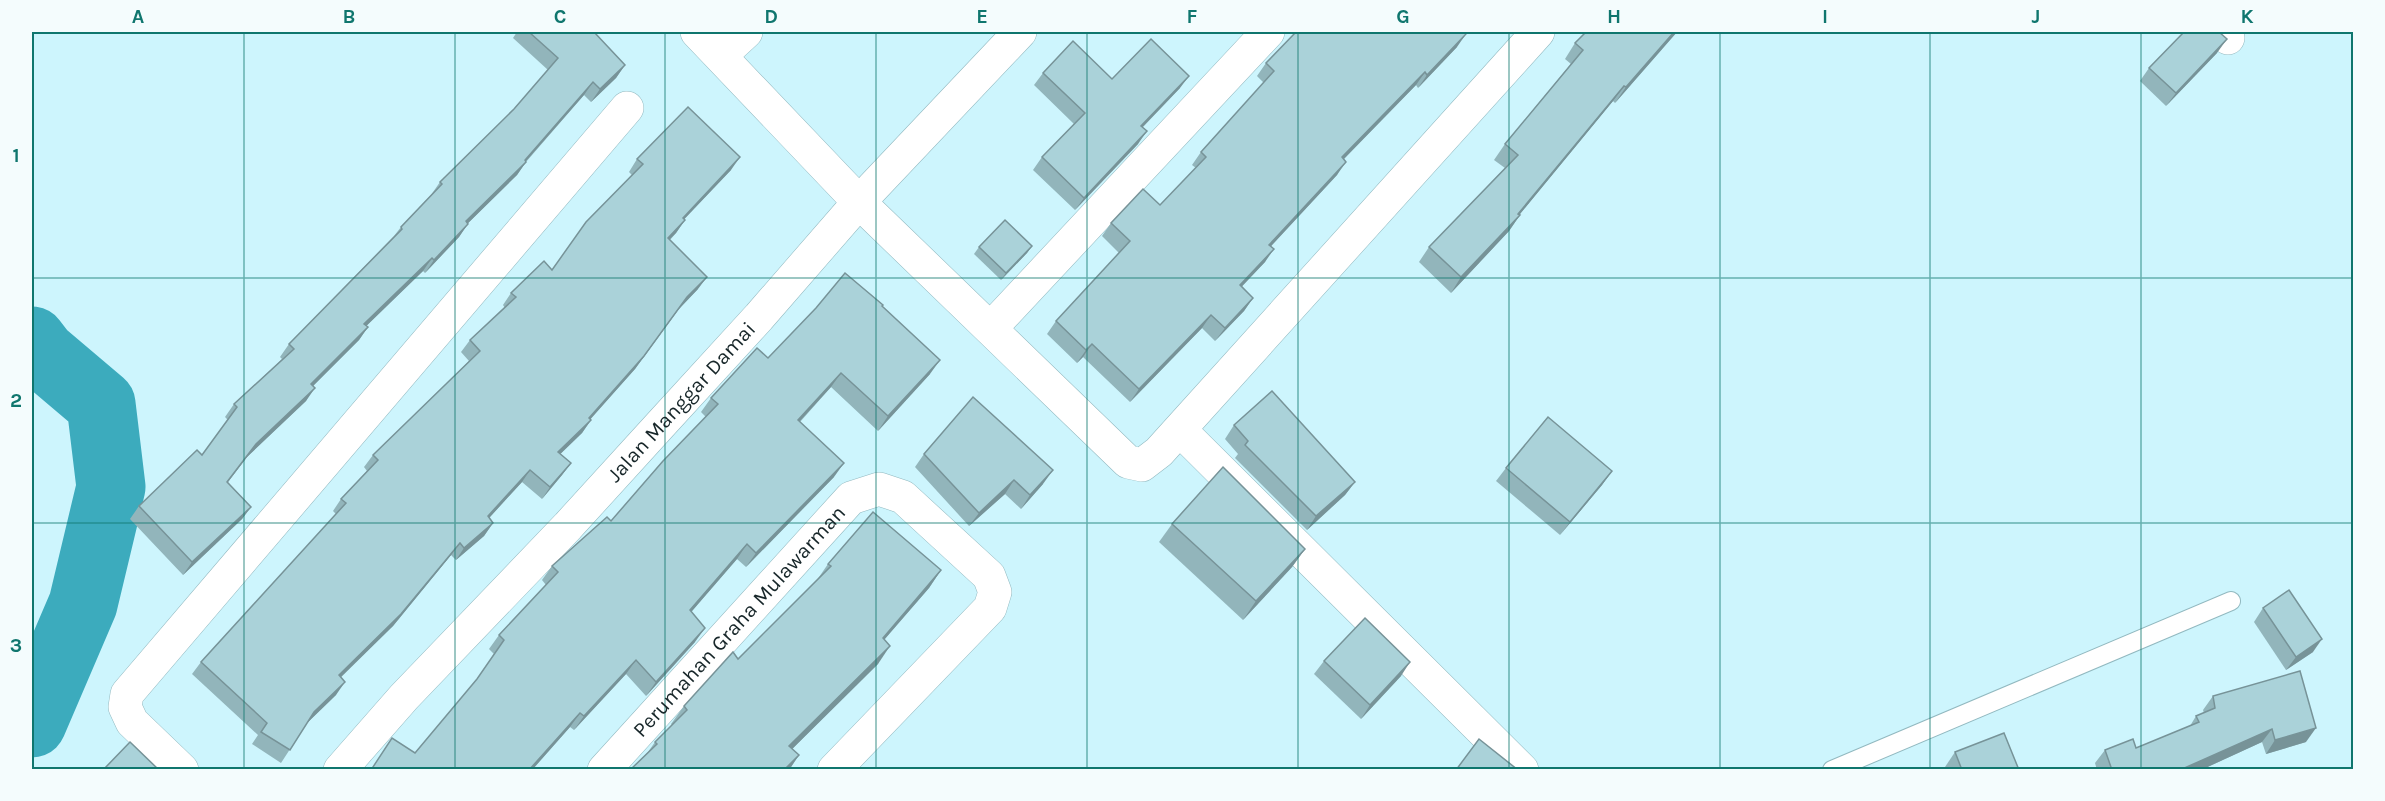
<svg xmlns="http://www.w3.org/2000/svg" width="2385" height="801" viewBox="0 0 2385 801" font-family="Karla,sans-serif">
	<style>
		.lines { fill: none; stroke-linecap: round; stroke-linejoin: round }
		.river { stroke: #3cabbd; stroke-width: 69 }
		.service-casing { stroke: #92b9c0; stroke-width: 20 }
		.minor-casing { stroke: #92b9c0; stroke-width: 34 }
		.service { stroke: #fff; stroke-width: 18 }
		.minor { stroke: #fff; stroke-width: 33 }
		.wall { fill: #92b5bb }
		.shaded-wall { fill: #779398 }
		.building { fill: #aad2d9; stroke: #779398; stroke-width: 1.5 }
		.grid { fill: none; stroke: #0f766e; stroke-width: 1.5; stroke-opacity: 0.55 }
		.labels { text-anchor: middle; stroke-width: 6; stroke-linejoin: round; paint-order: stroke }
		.street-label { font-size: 21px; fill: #172629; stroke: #f4fcfd }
		.neatline { fill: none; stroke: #0f766e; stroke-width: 2 }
		.grid-label { font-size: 20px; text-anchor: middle; font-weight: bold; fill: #0f766e }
	</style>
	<rect width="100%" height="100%" fill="#cdf5fd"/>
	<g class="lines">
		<!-- river -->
		<path class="river" d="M32,341L42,354L101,404L111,487L83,604L32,723"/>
		<defs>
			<path id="service" d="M1832,770L2231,601"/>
			<g id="minor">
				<path d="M697,32L859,202L1128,462L1142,465L1159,452L1538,32"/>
				<path d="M2222,32L2228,38"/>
				<path d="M721,55L746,32"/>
				<path d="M991,328L1268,32"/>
				<path d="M1180,430L1522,770"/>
				<path d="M182,770L132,722L125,707L127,694L627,108"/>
				<path id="s1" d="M340,770L404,697L568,526L661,424L759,317L859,202L1020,32"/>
				<path id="s2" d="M604,770L851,498L879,489L903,497L989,576L995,592L990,608L834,770"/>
			</g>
		</defs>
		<!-- service casing -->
		<use href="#service" class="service-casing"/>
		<!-- minor casing -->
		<use href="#minor" class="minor-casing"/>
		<!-- service -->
		<use href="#service" class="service"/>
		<!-- minor -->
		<use href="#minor" class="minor"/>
	</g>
	<!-- wall -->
	<g class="wall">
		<path d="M517,32H594L625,65L616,78L591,102L584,95L526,162L517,175L468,223L459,237L425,273L423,271L366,326L368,327L359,340L313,386L306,401L247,457L228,482L251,507L242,519L183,575L130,519L139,506L202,455L228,420L225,417L234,404L282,359L280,357L289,344L394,236L401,227L431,195L440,182L514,109L548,70L513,38Z"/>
		<path d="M1586,32H1677L1615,103L1613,101L1519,215H1520L1509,231L1451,293L1419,262L1429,247L1505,168L1494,160L1505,144L1571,64L1565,59L1575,43Z"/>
		<path d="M1300,33L1457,47L1418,88L1416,85L1344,159L1337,175L1271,246L1265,262L1242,286L1253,298L1244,311L1215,341L1202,328L1130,402L1083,357L1077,363L1047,334L1056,321L1119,253L1102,236L1111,223L1160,205L1196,168L1192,165L1201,152L1264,83L1257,76L1266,63Z"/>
		<path d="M2217,53L2166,106L2140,81L2149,68Z"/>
		<path d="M1043,73L1112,79L1180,88L1143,127L1138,144L1075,210L1033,170L1042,157L1074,124L1034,85Z"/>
		<path d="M637,159L731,170L684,219L685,220L676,233L670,240L698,289L678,310L635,369L590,419L591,420L582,433L560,454L571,463L562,475L542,499L522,482L489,518L493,523L484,536L456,560L451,555L393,626L340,677L336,695L307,723L281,763L252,744L258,735L192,674L201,662L336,514L333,511L341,499L367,471L364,467L373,455L469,361L461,352L470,340L505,308L503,305L511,293L552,270L632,175L629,172Z"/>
		<path d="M1032,246L1027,253L1001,280L974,254L979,247Z"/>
		<path d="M882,306L930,374L878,431L831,387L800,422L834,477L746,567L737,559L691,612L695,642L646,696L626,674L574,730L570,727L532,770H371L415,753L475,683L494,654L489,649L499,635L546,585L542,580L552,566L611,521L706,417L701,412L711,398L768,358Z"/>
		<path d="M1234,425L1355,482L1345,495L1307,530L1235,458L1238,454L1225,439Z"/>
		<path d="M924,454L1043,484L1021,509L1005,494L969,526L915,467Z"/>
		<path d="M1506,468L1612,471L1602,485L1560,535L1496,481Z"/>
		<path d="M1172,524L1305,549L1292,567L1243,620L1159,542Z"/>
		<path d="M828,564L941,570L929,588L884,640L878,664L792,749L799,755L789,770H630L648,752L655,742L672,725L671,724L684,706L738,659L817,580Z"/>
		<path d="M2263,608L2313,652L2286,670L2254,622Z"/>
		<path d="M1324,661L1401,676L1361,719L1314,674Z"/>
		<path d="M2213,696L2306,742L2266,754L2262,742L2201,770H2097L2095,763L2105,750L2136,748L2190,726L2196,716L2204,713L2203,710Z"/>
		<path d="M1955,752L2019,770H1943Z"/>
	</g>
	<!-- shaded-wall -->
	<g class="shaded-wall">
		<path d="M1674,32H1677L1615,103L1626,87Z"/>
		<path d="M1466,34L1457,47L1418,88L1427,75Z"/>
		<path d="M2227,39L2217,53L2166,106L2176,93Z"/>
		<path d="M625,65L616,78L591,102L600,89Z"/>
		<path d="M1425,72L1416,85L1333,170L1342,157Z"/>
		<path d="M1189,76L1180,88L1132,138L1141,126Z"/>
		<path d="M593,82L584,95L519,169L526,162L517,175L457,234L466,221L525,160Z"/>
		<path d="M1624,86L1613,101L1511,225L1520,215L1509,231L1451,293L1461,277L1518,214Z"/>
		<path d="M1147,131L1138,144L1075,210L1084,198Z"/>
		<path d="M740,157L731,170L674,230L683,218Z"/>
		<path d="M1346,162L1337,175L1260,258L1269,245Z"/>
		<path d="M685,220L676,233L659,250L668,238Z"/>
		<path d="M468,224L459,237L425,273L434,260Z"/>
		<path d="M1032,246L1027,253L1001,280L1006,273Z"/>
		<path d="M1274,249L1265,262L1231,298L1240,285Z"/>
		<path d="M432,258L423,271L355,337L364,324Z"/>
		<path d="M707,277L698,289L678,310L635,369L580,431L589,418L687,297Z"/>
		<path d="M1253,298L1244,311L1215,341L1225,328Z"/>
		<path d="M1211,315L1202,328L1130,402L1139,389Z"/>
		<path d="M368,327L359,340L302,397L311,384Z"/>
		<path d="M1092,344L1083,357L1077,363L1086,350Z"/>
		<path d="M940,360L930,374L878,431L888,416Z"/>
		<path d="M841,373L831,387L788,434L798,420Z"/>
		<path d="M315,388L306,401L247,457L218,495L256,444Z"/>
		<path d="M591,420L582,433L549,465L558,452Z"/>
		<path d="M571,463L562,475L542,499L550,487Z"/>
		<path d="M844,463L834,477L746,567L756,553Z"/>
		<path d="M530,470L522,482L479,529L488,516Z"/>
		<path d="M1053,470L1043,484L1021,509L1030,495Z"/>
		<path d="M1612,471L1602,485L1560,535L1570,522Z"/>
		<path d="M1014,480L1005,494L969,526L979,513Z"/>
		<path d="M1355,482L1345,495L1307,530L1316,516Z"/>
		<path d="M251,507L242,519L183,575L192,562Z"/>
		<path d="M493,523L484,536L456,560L464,548Z"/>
		<path d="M460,543L451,555L393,626L330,688L339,675Z"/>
		<path d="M747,544L737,559L680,625L690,610Z"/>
		<path d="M1305,549L1292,567L1243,620L1256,601Z"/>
		<path d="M941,570L929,588L870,656L883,638Z"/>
		<path d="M705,628L695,642L646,696L656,682Z"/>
		<path d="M2322,639L2313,652L2286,670L2296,657Z"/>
		<path d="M890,646L878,664L777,764L789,746Z"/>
		<path d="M636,660L626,674L574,730L584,716Z"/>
		<path d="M1410,662L1401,676L1361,719L1370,705Z"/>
		<path d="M345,682L336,695L305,725L314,712Z"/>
		<path d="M580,713L570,727L532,770H529Z"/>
		<path d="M2316,728L2306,742L2266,754L2275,740Z"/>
		<path d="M2272,729L2262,742L2201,770H2180Z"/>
		<path d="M799,755L789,770H784Z"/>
	</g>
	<!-- building -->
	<g class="building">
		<path d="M529,32H594L625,65L600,89L593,82L525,160L526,162L466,221L468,224L434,260L432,258L364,324L368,327L311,384L315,388L256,444L227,482L251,507L192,562L139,506L197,450L202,455L237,407L234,404L294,349L289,344L402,229L401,227L442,184L440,182L514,109L558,58Z"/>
		<path d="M1296,32H1298L1300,33L1302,32H1463L1466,34L1427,75L1425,72L1342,157L1346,162L1269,245L1274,249L1240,285L1253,298L1225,328L1211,315L1139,389L1092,344L1086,350L1056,321L1130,241L1111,223L1143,189L1160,205L1206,157L1201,152L1274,71L1266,63Z"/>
		<path d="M1586,32H1674L1626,87L1624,86L1518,214L1520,215L1461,277L1429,247L1518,155L1505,144L1583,50L1575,43Z"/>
		<path d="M2184,32H2219L2227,39L2176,93L2149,68Z"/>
		<path d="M1151,39L1189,76L1141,126L1147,131L1084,198L1042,157L1085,113L1043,73L1073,41L1112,79Z"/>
		<path d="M688,107L740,157L683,218L685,220L668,238L707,277L687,297L644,356L589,418L591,420L558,452L571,463L550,487L530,470L488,516L493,523L464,548L460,543L401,614L339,675L345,682L314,712L290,750L261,732L267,723L201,662L346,503L341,499L378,460L373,455L480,351L470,340L516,297L511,293L544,261L552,270L586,222L643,164L637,159Z"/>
		<path d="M1005,220L1032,246L1006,273L979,247Z"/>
		<path d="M845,273L883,305L882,306L940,360L888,416L841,373L798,420L844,463L756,553L747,544L690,610L705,628L656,682L636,660L584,716L580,713L529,770H371L392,738L415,753L477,679L504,640L499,635L558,572L552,566L607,517L611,521L663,461L718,404L711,398L757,348L768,358L816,308Z"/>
		<path d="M1272,391L1355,482L1316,516L1245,445L1248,441L1234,425Z"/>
		<path d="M973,397L1053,470L1030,495L1014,480L979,513L924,454Z"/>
		<path d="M1548,417L1612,471L1570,522L1506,468Z"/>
		<path d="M1223,467L1305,549L1256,601L1172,524Z"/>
		<path d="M873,512L941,570L883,638L890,646L789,746L799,755L784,770H630L657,744L655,742L687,710L684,706L733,652L738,659L831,566L828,564Z"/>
		<path d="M2289,590L2322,639L2296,657L2263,608Z"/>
		<path d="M1365,618L1410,662L1370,705L1324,661Z"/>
		<path d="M2300,671L2316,728L2275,740L2272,729L2180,770H2112L2105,750L2133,739L2136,748L2199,722L2196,716L2215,708L2213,696Z"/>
		<path d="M2004,733L2019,770H1962L1955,752Z"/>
		<path d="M1479,739L1518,770H1456Z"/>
		<path d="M130,742L159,770H105L104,769Z"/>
	</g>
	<!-- grid -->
	<path class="grid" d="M244,32V770M455,32V770M665,32V770M876,32V770M1087,32V770M1298,32V770M1509,32V770M1720,32V770M1930,32V770M2141,32V770M32,278H2354M32,523H2354"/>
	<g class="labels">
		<!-- street labels -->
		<g class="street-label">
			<text dy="7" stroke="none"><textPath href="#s1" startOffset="502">Jalan Manggar Damai</textPath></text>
			<text dy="7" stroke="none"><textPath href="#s2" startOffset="201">Perumahan Graha Mulawarman</textPath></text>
		</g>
	</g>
	<!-- border -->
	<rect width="2385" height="801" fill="none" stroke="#f4fcfd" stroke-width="66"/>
	<rect x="33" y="33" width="2319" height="735" class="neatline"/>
	<g class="grid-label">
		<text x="138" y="23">A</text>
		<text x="349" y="23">B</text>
		<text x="560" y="23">C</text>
		<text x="771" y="23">D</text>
		<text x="982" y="23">E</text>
		<text x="1192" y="23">F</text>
		<text x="1403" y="23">G</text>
		<text x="1614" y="23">H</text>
		<text x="1825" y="23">I</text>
		<text x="2036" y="23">J</text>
		<text x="2247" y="23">K</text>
		<text x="16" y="162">1</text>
		<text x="16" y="407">2</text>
		<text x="16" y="652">3</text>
	</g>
</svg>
